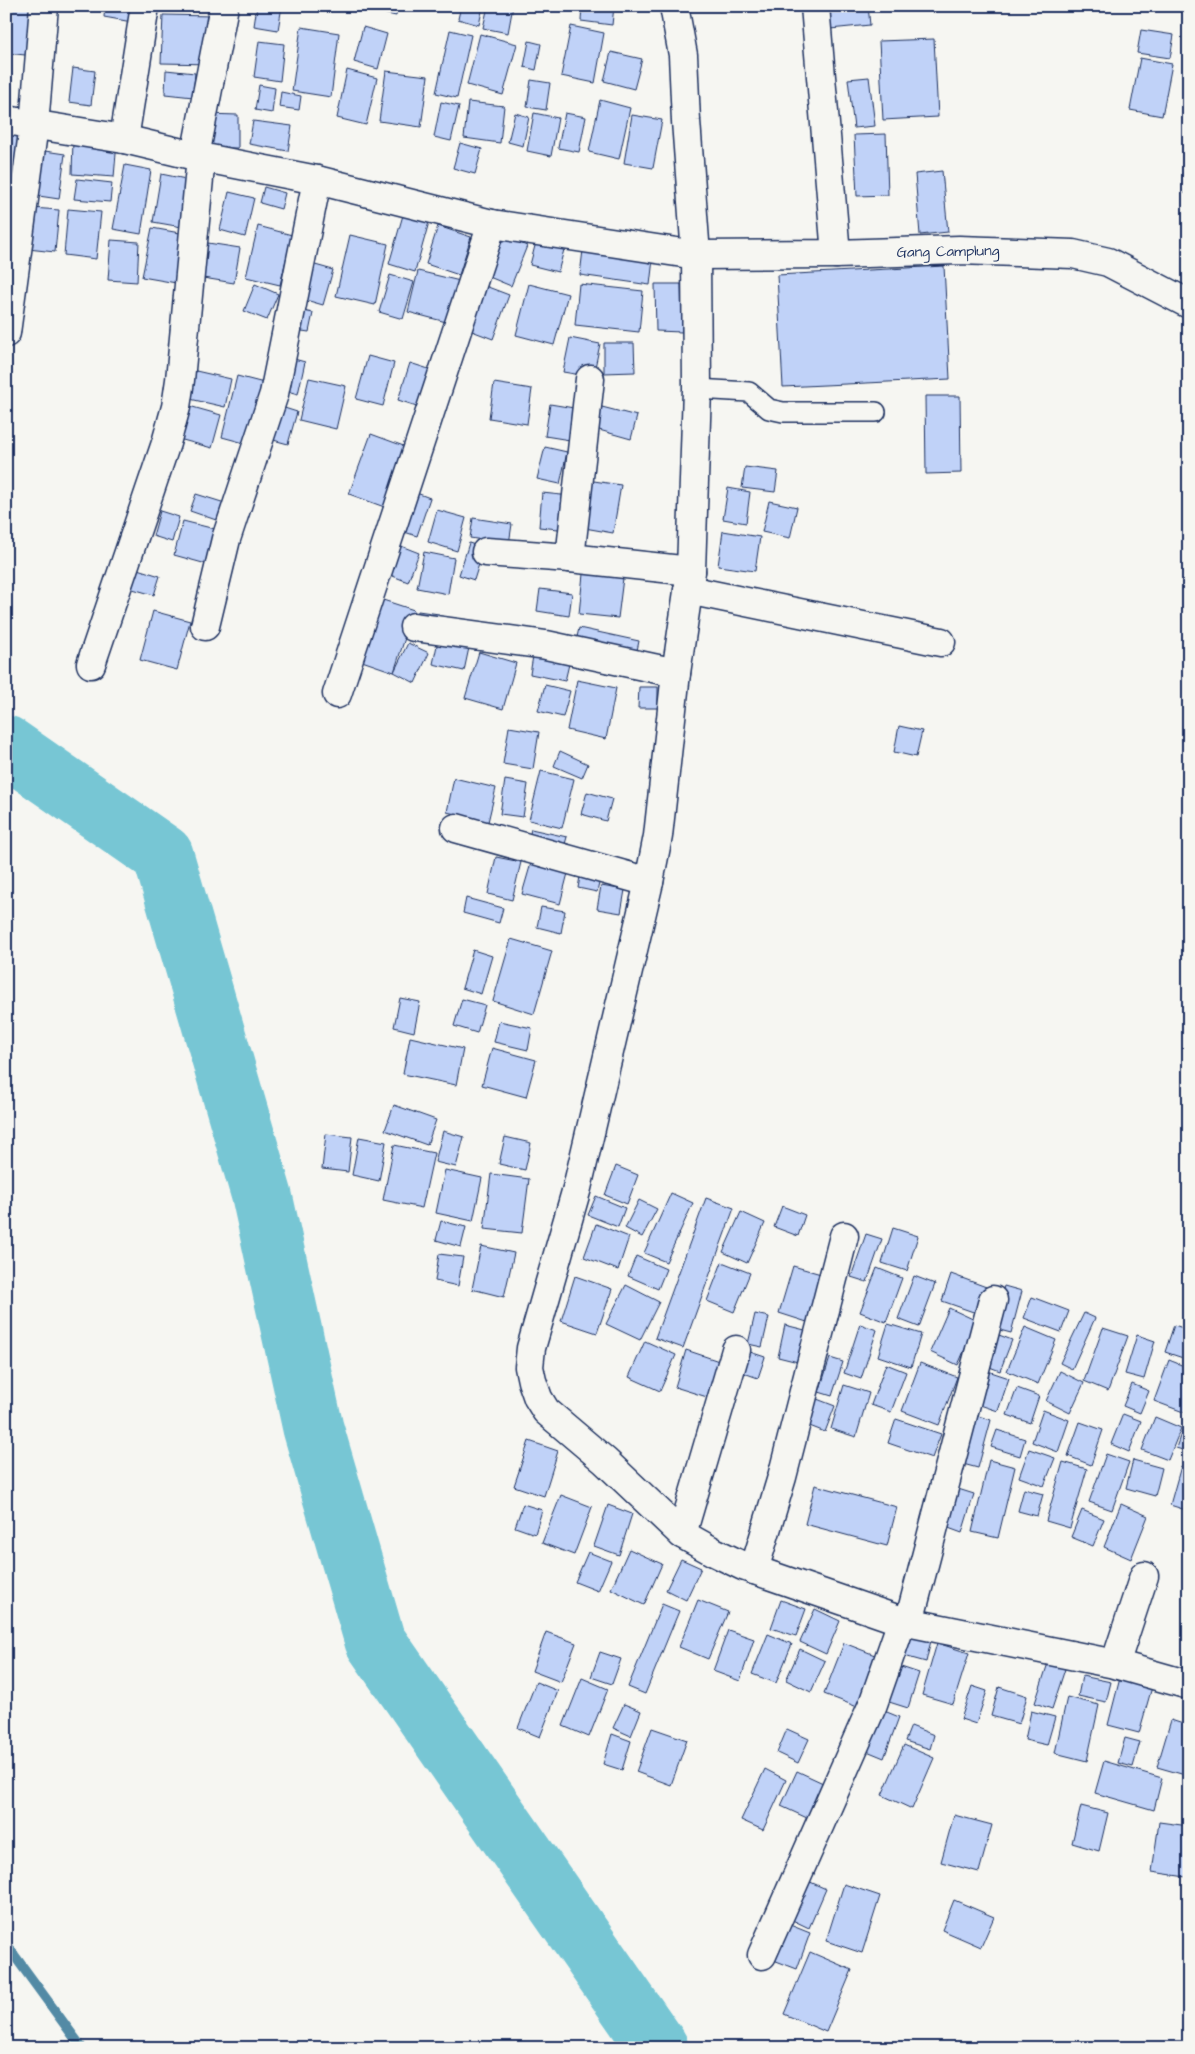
<svg xmlns="http://www.w3.org/2000/svg" width="1195" height="2054" viewBox="0 0 1195 2054" font-family="'Architects Daughter',sans-serif">
	<style>
		.lines { fill: none; stroke-linecap: round; stroke-linejoin: round }
		.stream { stroke: #528aa5; stroke-width: 10 }
		.river { stroke: #77c6d4; stroke-width: 61 }
		.building { fill: #c0d2f8; stroke: #1b2f5e }
		.lane-casing { stroke: #1b2f5e; stroke-width: 22 }
		.street-casing { stroke: #1b2f5e; stroke-width: 31 }
		.lane { stroke: #f6f6f2; stroke-width: 19 }
		.street { stroke: #f6f6f2; stroke-width: 28 }
		.labels { text-anchor: middle; stroke-width: 4; stroke-linejoin: round; paint-order: stroke }
		.street-label { font-size: 15px; fill: #1b2f5e; stroke: #f6f6f2 }
	</style>
	<rect width="100%" height="100%" fill="#f6f6f2"/>
	<filter id="ink" filterUnits="userSpaceOnUse"><feTurbulence type="fractalNoise" baseFrequency=".02" numOctaves="2"/><feDisplacementMap in="SourceGraphic" scale="10" xChannelSelector="R" yChannelSelector="G"/><feConvolveMatrix kernelMatrix="1 2 1 2 8 2 1 2 1" color-interpolation-filters="sRGB"/></filter>
	<g filter="url(#ink)">
		<g class="lines">
			<!-- stream -->
			<path class="stream" d="M6,1944L82,2048"/>
			<!-- river -->
			<path class="river" d="M6,746L163,855L262,1196L313,1428L375,1641L658,2048"/>
		</g>
		<!-- building -->
		<g class="building">
			<path d="M12,6H39L34,56L7,53Z"/>
			<path d="M105,6H134L132,22L104,17Z"/>
			<path d="M257,6H282L278,30L254,26Z"/>
			<path d="M303,6H330L329,11Z"/>
			<path d="M370,6H398L396,16L369,10Z"/>
			<path d="M461,6H483L479,25L458,19Z"/>
			<path d="M488,6H513L508,33L483,28Z"/>
			<path d="M582,6H614L612,25L581,21Z"/>
			<path d="M828,6H868L870,25L830,29Z"/>
			<path d="M878,6H929V7L878,11Z"/>
			<path d="M163,15L213,16L212,64L161,63Z"/>
			<path d="M571,26L604,33L595,83L561,76Z"/>
			<path d="M301,27L339,33L331,97L292,91Z"/>
			<path d="M363,27L387,34L378,69L354,62Z"/>
			<path d="M450,30L471,35L457,98L436,93Z"/>
			<path d="M1141,30L1174,35L1170,58L1137,53Z"/>
			<path d="M480,34L517,44L503,95L467,85Z"/>
			<path d="M934,39L938,117L883,120L879,41Z"/>
			<path d="M259,41L284,44L280,81L254,77Z"/>
			<path d="M529,41L541,44L536,70L524,67Z"/>
			<path d="M611,52L642,59L634,89L604,81Z"/>
			<path d="M1140,58L1172,64L1162,116L1130,110Z"/>
			<path d="M73,68L95,71L91,105L69,102Z"/>
			<path d="M166,70L195,73L193,97L165,94Z"/>
			<path d="M347,70L377,78L366,125L337,118Z"/>
			<path d="M386,71L428,76L421,127L379,121Z"/>
			<path d="M869,77L875,126L854,128L848,79Z"/>
			<path d="M531,80L550,83L546,110L527,107Z"/>
			<path d="M259,85L275,88L272,113L255,110Z"/>
			<path d="M281,92L301,96L299,110L279,107Z"/>
			<path d="M600,100L630,108L619,159L589,152Z"/>
			<path d="M441,102L459,106L451,141L434,137Z"/>
			<path d="M468,102L504,106L500,143L464,138Z"/>
			<path d="M515,113L529,117L523,146L508,142Z"/>
			<path d="M534,113L558,118L551,156L527,151Z"/>
			<path d="M565,113L586,117L579,152L558,148Z"/>
			<path d="M206,114L238,115V148H207Z"/>
			<path d="M632,115L662,120L653,168L624,163Z"/>
			<path d="M253,121L292,126L288,151L249,144Z"/>
			<path d="M6,131L21,134L15,166L6,165Z"/>
			<path d="M886,134L888,195L857,196L854,135Z"/>
			<path d="M73,140L117,142L114,177L72,174Z"/>
			<path d="M460,143L482,149L475,174L453,168Z"/>
			<path d="M38,150L65,154L59,199L32,195Z"/>
			<path d="M1188,152H1189V194H1185Z"/>
			<path d="M125,165L151,170L141,234L113,229Z"/>
			<path d="M942,171L948,232L920,235L915,174Z"/>
			<path d="M161,174L191,180L182,227L153,222Z"/>
			<path d="M6,177L18,179L11,226H6Z"/>
			<path d="M77,179L112,183L110,202L74,199Z"/>
			<path d="M264,187L285,193L281,209L260,203Z"/>
			<path d="M229,192L254,198L245,237L220,230Z"/>
			<path d="M32,208L59,210L55,252L28,249Z"/>
			<path d="M68,209L101,212L96,259L64,255Z"/>
			<path d="M403,215L429,222L415,272L389,264Z"/>
			<path d="M258,226L292,235L280,285L246,277Z"/>
			<path d="M438,226L471,237L459,275L426,264Z"/>
			<path d="M152,228L191,235L182,284L142,277Z"/>
			<path d="M497,234L527,246L511,286L482,274Z"/>
			<path d="M350,235L388,244L375,305L336,296Z"/>
			<path d="M537,238L565,246L558,272L530,265Z"/>
			<path d="M111,240L139,242L137,282L108,280Z"/>
			<path d="M208,243L240,248L234,283L203,278Z"/>
			<path d="M583,250L653,259L650,285L580,275Z"/>
			<path d="M308,263L333,270L323,305L299,298Z"/>
			<path d="M944,266L950,379L783,387L777,275Z"/>
			<path d="M418,271L460,281L450,323L408,312Z"/>
			<path d="M390,275L414,282L403,319L379,312Z"/>
			<path d="M255,284L278,294L267,320L244,311Z"/>
			<path d="M480,284L509,295L493,339L464,328Z"/>
			<path d="M529,284L568,294L554,345L516,335Z"/>
			<path d="M579,284L643,291L639,332L575,325Z"/>
			<path d="M655,284H681L682,332L656,331Z"/>
			<path d="M298,310L313,313L309,332L295,330Z"/>
			<path d="M570,338L600,344L593,377L563,372Z"/>
			<path d="M604,343H634L635,372L604,373Z"/>
			<path d="M368,356L394,363L383,406L356,399Z"/>
			<path d="M287,357L305,362L298,394L280,389Z"/>
			<path d="M410,363L435,371L423,408L398,400Z"/>
			<path d="M196,371L231,379L225,407L190,399Z"/>
			<path d="M237,376L264,383L248,444L222,437Z"/>
			<path d="M309,378L346,386L336,429L299,420Z"/>
			<path d="M494,383L532,389L527,424L489,418Z"/>
			<path d="M925,396H960L961,473L926,474Z"/>
			<path d="M550,404L580,409L576,441L545,436Z"/>
			<path d="M275,405L297,412L288,444L266,438Z"/>
			<path d="M189,406L221,415L212,448L179,439Z"/>
			<path d="M598,406L637,416L631,439L592,428Z"/>
			<path d="M371,434L409,448L387,508L349,494Z"/>
			<path d="M545,447L567,452L560,484L537,479Z"/>
			<path d="M745,467L778,471L775,492L742,488Z"/>
			<path d="M587,480L621,485L613,533L579,527Z"/>
			<path d="M728,488L750,492L746,523L723,519Z"/>
			<path d="M411,491L430,498L417,536L398,530Z"/>
			<path d="M542,493L571,496L568,530L539,527Z"/>
			<path d="M196,494L225,503L219,521L190,511Z"/>
			<path d="M769,501L797,507L790,538L762,532Z"/>
			<path d="M437,510L466,518L457,551L428,542Z"/>
			<path d="M160,511L179,517L172,542L153,536Z"/>
			<path d="M473,518L512,524L509,544L470,538Z"/>
			<path d="M183,521L219,530L210,565L174,555Z"/>
			<path d="M723,531L760,537L755,571L718,566Z"/>
			<path d="M469,543L484,548L474,580L459,575Z"/>
			<path d="M396,544L419,553L408,582L385,573Z"/>
			<path d="M424,552L454,558L448,594L417,588Z"/>
			<path d="M134,568L160,576L154,595L129,588Z"/>
			<path d="M583,574L623,578L618,618L579,614Z"/>
			<path d="M540,589L572,593L569,616L537,611Z"/>
			<path d="M383,600L414,610L394,672L362,661Z"/>
			<path d="M153,611L190,621L177,670L140,660Z"/>
			<path d="M418,611L439,614L437,626L416,622Z"/>
			<path d="M579,628L639,641L634,665L574,651Z"/>
			<path d="M439,636L470,643L464,671L433,664Z"/>
			<path d="M408,643L429,653L415,683L394,672Z"/>
			<path d="M479,652L516,663L503,709L465,698Z"/>
			<path d="M533,656L569,664L565,681L530,674Z"/>
			<path d="M577,680L616,688L606,739L567,730Z"/>
			<path d="M545,685L570,691L563,717L538,711Z"/>
			<path d="M639,687H658V708H638Z"/>
			<path d="M899,726L922,731L916,757L894,752Z"/>
			<path d="M509,727L539,732L533,769L503,764Z"/>
			<path d="M560,751L588,764L582,778L554,766Z"/>
			<path d="M541,771L574,779L562,828L529,820Z"/>
			<path d="M454,778L496,788L488,822L447,812Z"/>
			<path d="M505,780L528,784L523,817L500,814Z"/>
			<path d="M587,792L612,799L606,821L581,814Z"/>
			<path d="M531,829L567,837L563,851L528,842Z"/>
			<path d="M496,857L521,862L512,900L488,894Z"/>
			<path d="M531,863L568,873L560,904L522,894Z"/>
			<path d="M581,871L601,875L597,892L578,888Z"/>
			<path d="M601,886L625,890L621,913L597,909Z"/>
			<path d="M466,898L503,908L499,923L463,913Z"/>
			<path d="M541,907L565,911L561,933L537,927Z"/>
			<path d="M511,939L552,951L534,1014L493,1001Z"/>
			<path d="M473,950L492,956L481,994L462,988Z"/>
			<path d="M400,998L420,1002L414,1032L394,1027Z"/>
			<path d="M462,999L485,1005L477,1033L454,1026Z"/>
			<path d="M499,1021L532,1028L528,1050L494,1042Z"/>
			<path d="M410,1037L463,1049L456,1085L403,1074Z"/>
			<path d="M492,1048L536,1060L526,1097L482,1085Z"/>
			<path d="M394,1105L436,1120L427,1145L385,1130Z"/>
			<path d="M443,1131L464,1137L456,1167L435,1162Z"/>
			<path d="M326,1134L352,1137L348,1172L322,1169Z"/>
			<path d="M359,1137L386,1142L379,1181L352,1175Z"/>
			<path d="M505,1137L531,1143L525,1170L499,1164Z"/>
			<path d="M394,1145L434,1153L422,1208L383,1200Z"/>
			<path d="M616,1166L638,1175L627,1204L605,1195Z"/>
			<path d="M445,1170L482,1178L473,1221L436,1213Z"/>
			<path d="M491,1174L529,1179L522,1233L484,1229Z"/>
			<path d="M671,1193L693,1203L666,1262L644,1253Z"/>
			<path d="M596,1196L625,1208L618,1227L588,1215Z"/>
			<path d="M706,1198L734,1208L683,1348L655,1338Z"/>
			<path d="M639,1200L657,1209L642,1237L625,1228Z"/>
			<path d="M782,1206L805,1215L798,1236L774,1227Z"/>
			<path d="M741,1212L765,1223L747,1263L723,1252Z"/>
			<path d="M441,1221L466,1227L461,1247L436,1240Z"/>
			<path d="M596,1224L629,1237L618,1270L584,1257Z"/>
			<path d="M893,1228L918,1236L907,1271L882,1263Z"/>
			<path d="M866,1234L882,1239L867,1282L851,1277Z"/>
			<path d="M481,1246L514,1253L504,1297L472,1289Z"/>
			<path d="M439,1254L463,1257L458,1286L435,1281Z"/>
			<path d="M636,1256L666,1269L658,1289L628,1276Z"/>
			<path d="M722,1262L750,1273L734,1312L707,1301Z"/>
			<path d="M793,1266L821,1274L807,1322L779,1313Z"/>
			<path d="M877,1268L902,1278L886,1322L860,1312Z"/>
			<path d="M951,1274L989,1288L979,1314L942,1301Z"/>
			<path d="M575,1276L612,1289L597,1333L561,1321Z"/>
			<path d="M914,1276L935,1284L919,1327L898,1319Z"/>
			<path d="M626,1285L659,1302L640,1340L606,1324Z"/>
			<path d="M1004,1286L1022,1291L1011,1333L992,1328Z"/>
			<path d="M1032,1297L1069,1311L1061,1332L1024,1318Z"/>
			<path d="M949,1308L977,1321L958,1365L930,1352Z"/>
			<path d="M1084,1313L1095,1318L1072,1369L1060,1363Z"/>
			<path d="M755,1314L769,1317L762,1347L748,1344Z"/>
			<path d="M860,1324L877,1330L861,1379L844,1373Z"/>
			<path d="M888,1324L921,1334L911,1367L878,1356Z"/>
			<path d="M785,1325L813,1332L806,1364L778,1357Z"/>
			<path d="M1174,1325L1189,1330V1351L1186,1359L1165,1352Z"/>
			<path d="M1025,1327L1056,1340L1038,1384L1007,1371Z"/>
			<path d="M1103,1328L1128,1336L1108,1391L1084,1381Z"/>
			<path d="M999,1335L1012,1340L1000,1371L987,1366Z"/>
			<path d="M1137,1335L1155,1341L1144,1379L1125,1374Z"/>
			<path d="M645,1341L676,1355L660,1391L629,1377Z"/>
			<path d="M686,1350L719,1361L707,1397L675,1387Z"/>
			<path d="M747,1351L765,1357L758,1378L741,1372Z"/>
			<path d="M830,1358L843,1362L832,1396L819,1392Z"/>
			<path d="M1169,1360L1189,1368V1406L1186,1413L1154,1401Z"/>
			<path d="M920,1363L957,1377L939,1425L902,1411Z"/>
			<path d="M886,1364L906,1372L891,1412L871,1405Z"/>
			<path d="M985,1370L1009,1378L998,1411L974,1403Z"/>
			<path d="M1060,1371L1084,1383L1070,1413L1046,1401Z"/>
			<path d="M1132,1384L1149,1391L1140,1413L1123,1406Z"/>
			<path d="M844,1385L869,1393L856,1437L831,1429Z"/>
			<path d="M1017,1388L1039,1396L1030,1423L1007,1415Z"/>
			<path d="M817,1399L835,1406L825,1432L807,1425Z"/>
			<path d="M1043,1410L1069,1420L1058,1452L1032,1442Z"/>
			<path d="M972,1414L991,1420L978,1468L959,1463Z"/>
			<path d="M1123,1414L1141,1421L1129,1452L1111,1444Z"/>
			<path d="M1187,1416L1189,1417V1452L1176,1448Z"/>
			<path d="M1155,1417L1181,1428L1168,1460L1142,1450Z"/>
			<path d="M896,1419L941,1434L932,1458L888,1443Z"/>
			<path d="M1080,1422L1103,1430L1091,1465L1068,1456Z"/>
			<path d="M997,1430L1025,1439L1020,1456L991,1447Z"/>
			<path d="M529,1441L558,1451L544,1496L514,1486Z"/>
			<path d="M1029,1449L1055,1458L1044,1486L1019,1477Z"/>
			<path d="M1106,1454L1129,1462L1112,1510L1089,1502Z"/>
			<path d="M989,1460L1015,1467L998,1538L972,1532Z"/>
			<path d="M1133,1460L1162,1468L1155,1496L1126,1488Z"/>
			<path d="M1063,1462L1087,1469L1070,1528L1046,1521Z"/>
			<path d="M1181,1466L1189,1468V1511L1170,1505Z"/>
			<path d="M815,1485L897,1507L887,1546L805,1524Z"/>
			<path d="M955,1488L974,1494L962,1533L943,1526Z"/>
			<path d="M1024,1489L1043,1494L1037,1516L1018,1511Z"/>
			<path d="M561,1495L592,1507L574,1555L542,1543Z"/>
			<path d="M523,1504L542,1510L535,1534L515,1527Z"/>
			<path d="M1121,1504L1148,1516L1131,1559L1104,1547Z"/>
			<path d="M608,1505L632,1514L619,1555L594,1546Z"/>
			<path d="M1082,1510L1104,1519L1093,1546L1071,1537Z"/>
			<path d="M629,1549L662,1564L644,1605L611,1589Z"/>
			<path d="M588,1552L611,1561L598,1591L575,1582Z"/>
			<path d="M681,1559L701,1568L686,1600L666,1590Z"/>
			<path d="M698,1600L728,1612L708,1659L679,1647Z"/>
			<path d="M781,1600L806,1609L796,1636L771,1628Z"/>
			<path d="M662,1604L679,1611L645,1694L628,1687Z"/>
			<path d="M815,1609L840,1621L826,1654L800,1642Z"/>
			<path d="M912,1626L933,1632L926,1662L904,1656Z"/>
			<path d="M728,1630L754,1639L740,1681L713,1671Z"/>
			<path d="M546,1632L576,1643L561,1682L532,1671Z"/>
			<path d="M768,1634L792,1644L776,1683L752,1674Z"/>
			<path d="M844,1643L880,1657L860,1708L824,1694Z"/>
			<path d="M937,1643L969,1653L953,1704L922,1695Z"/>
			<path d="M800,1649L825,1661L811,1692L786,1680Z"/>
			<path d="M600,1652L621,1659L612,1684L591,1677Z"/>
			<path d="M1049,1660L1066,1666L1052,1709L1035,1703Z"/>
			<path d="M898,1666L919,1673L908,1708L886,1701Z"/>
			<path d="M1082,1676L1111,1682L1106,1702L1078,1696Z"/>
			<path d="M582,1678L608,1689L589,1737L563,1726Z"/>
			<path d="M1120,1678L1152,1687L1139,1733L1108,1725Z"/>
			<path d="M536,1682L558,1691L540,1737L518,1728Z"/>
			<path d="M972,1686L987,1691L976,1724L961,1719Z"/>
			<path d="M999,1687L1027,1696L1019,1724L991,1716Z"/>
			<path d="M1067,1697L1099,1705L1087,1761L1055,1753Z"/>
			<path d="M624,1704L641,1711L631,1736L613,1728Z"/>
			<path d="M882,1710L899,1717L884,1758L867,1751Z"/>
			<path d="M1031,1711L1055,1717L1047,1745L1025,1740Z"/>
			<path d="M1171,1720L1189,1726V1762L1185,1775L1157,1767Z"/>
			<path d="M911,1726L934,1735L930,1749L905,1741Z"/>
			<path d="M652,1728L687,1740L671,1785L636,1772Z"/>
			<path d="M787,1729L809,1739L798,1763L777,1753Z"/>
			<path d="M612,1734L631,1741L622,1770L603,1764Z"/>
			<path d="M1125,1738L1140,1742L1133,1767L1118,1763Z"/>
			<path d="M904,1745L934,1758L912,1809L882,1795Z"/>
			<path d="M1104,1761L1162,1778L1154,1810L1095,1793Z"/>
			<path d="M765,1769L786,1780L763,1830L741,1820Z"/>
			<path d="M797,1771L823,1783L807,1818L781,1806Z"/>
			<path d="M1081,1806L1108,1813L1099,1851L1072,1843Z"/>
			<path d="M954,1815L992,1825L979,1872L941,1862Z"/>
			<path d="M1159,1822L1189,1826V1856L1186,1877L1152,1872Z"/>
			<path d="M799,1877L826,1889L809,1928L782,1915Z"/>
			<path d="M844,1884L880,1896L862,1953L826,1941Z"/>
			<path d="M954,1900L994,1917L981,1947L942,1930Z"/>
			<path d="M785,1923L810,1933L797,1969L771,1959Z"/>
			<path d="M810,1952L852,1970L826,2032L784,2014Z"/>
		</g>
		<g class="lines">
			<defs>
				<path id="lane" d="M697,389L749,392L769,409L783,412H876"/>
				<g id="street">
					<path d="M674,6L683,55L686,121L696,255L697,389L691,571L676,673L658,836L649,882L577,1188L531,1348L529,1367L532,1381L538,1398L546,1411L605,1461L682,1534L714,1552L743,1566L902,1621L1115,1664L1189,1685"/>
					<path d="M815,6L836,254"/>
					<path d="M6,120L124,139L195,156L317,180L492,224L696,255L836,254L959,250L1073,254L1108,262L1189,304"/>
					<path d="M124,139L145,6"/>
					<path d="M195,156L224,6"/>
					<path d="M6,333L34,125L44,6"/>
					<path d="M486,552L570,558L691,571"/>
					<path d="M570,558L590,379"/>
					<path d="M688,590L941,642"/>
					<path d="M205,626L226,539L274,394L317,180"/>
					<path d="M414,627L546,645L676,673"/>
					<path d="M91,664L166,443L176,407L180,380L201,157"/>
					<path d="M337,694L492,224"/>
					<path d="M456,828L649,882"/>
					<path d="M682,1534L736,1350"/>
					<path d="M754,1570L782,1477L844,1236"/>
					<path d="M909,1622L993,1300"/>
					<path d="M1115,1664L1144,1576"/>
					<path d="M762,1955L873,1704L902,1621"/>
				</g>
			</defs>
			<!-- lane casing -->
			<use href="#lane" class="lane-casing"/>
			<!-- street casing -->
			<use href="#street" class="street-casing"/>
			<!-- lane -->
			<use href="#lane" class="lane"/>
			<!-- street -->
			<use href="#street" class="street"/>
		</g>
	</g>
	<g class="labels">
		<!-- street labels -->
		<g class="street-label">
			<text transform="translate(948 251) rotate(-1)" y="5">Gang Camplung</text>
		</g>
	</g>
	<!-- margin -->
	<rect width="1195" height="2054" fill="none" stroke="#f6f6f2" stroke-width="25"/>
	<rect x="12" y="12" width="1170" height="2029" fill="none" stroke="#1b2f5e" stroke-width="2" filter="url(#ink)"/>
</svg>
